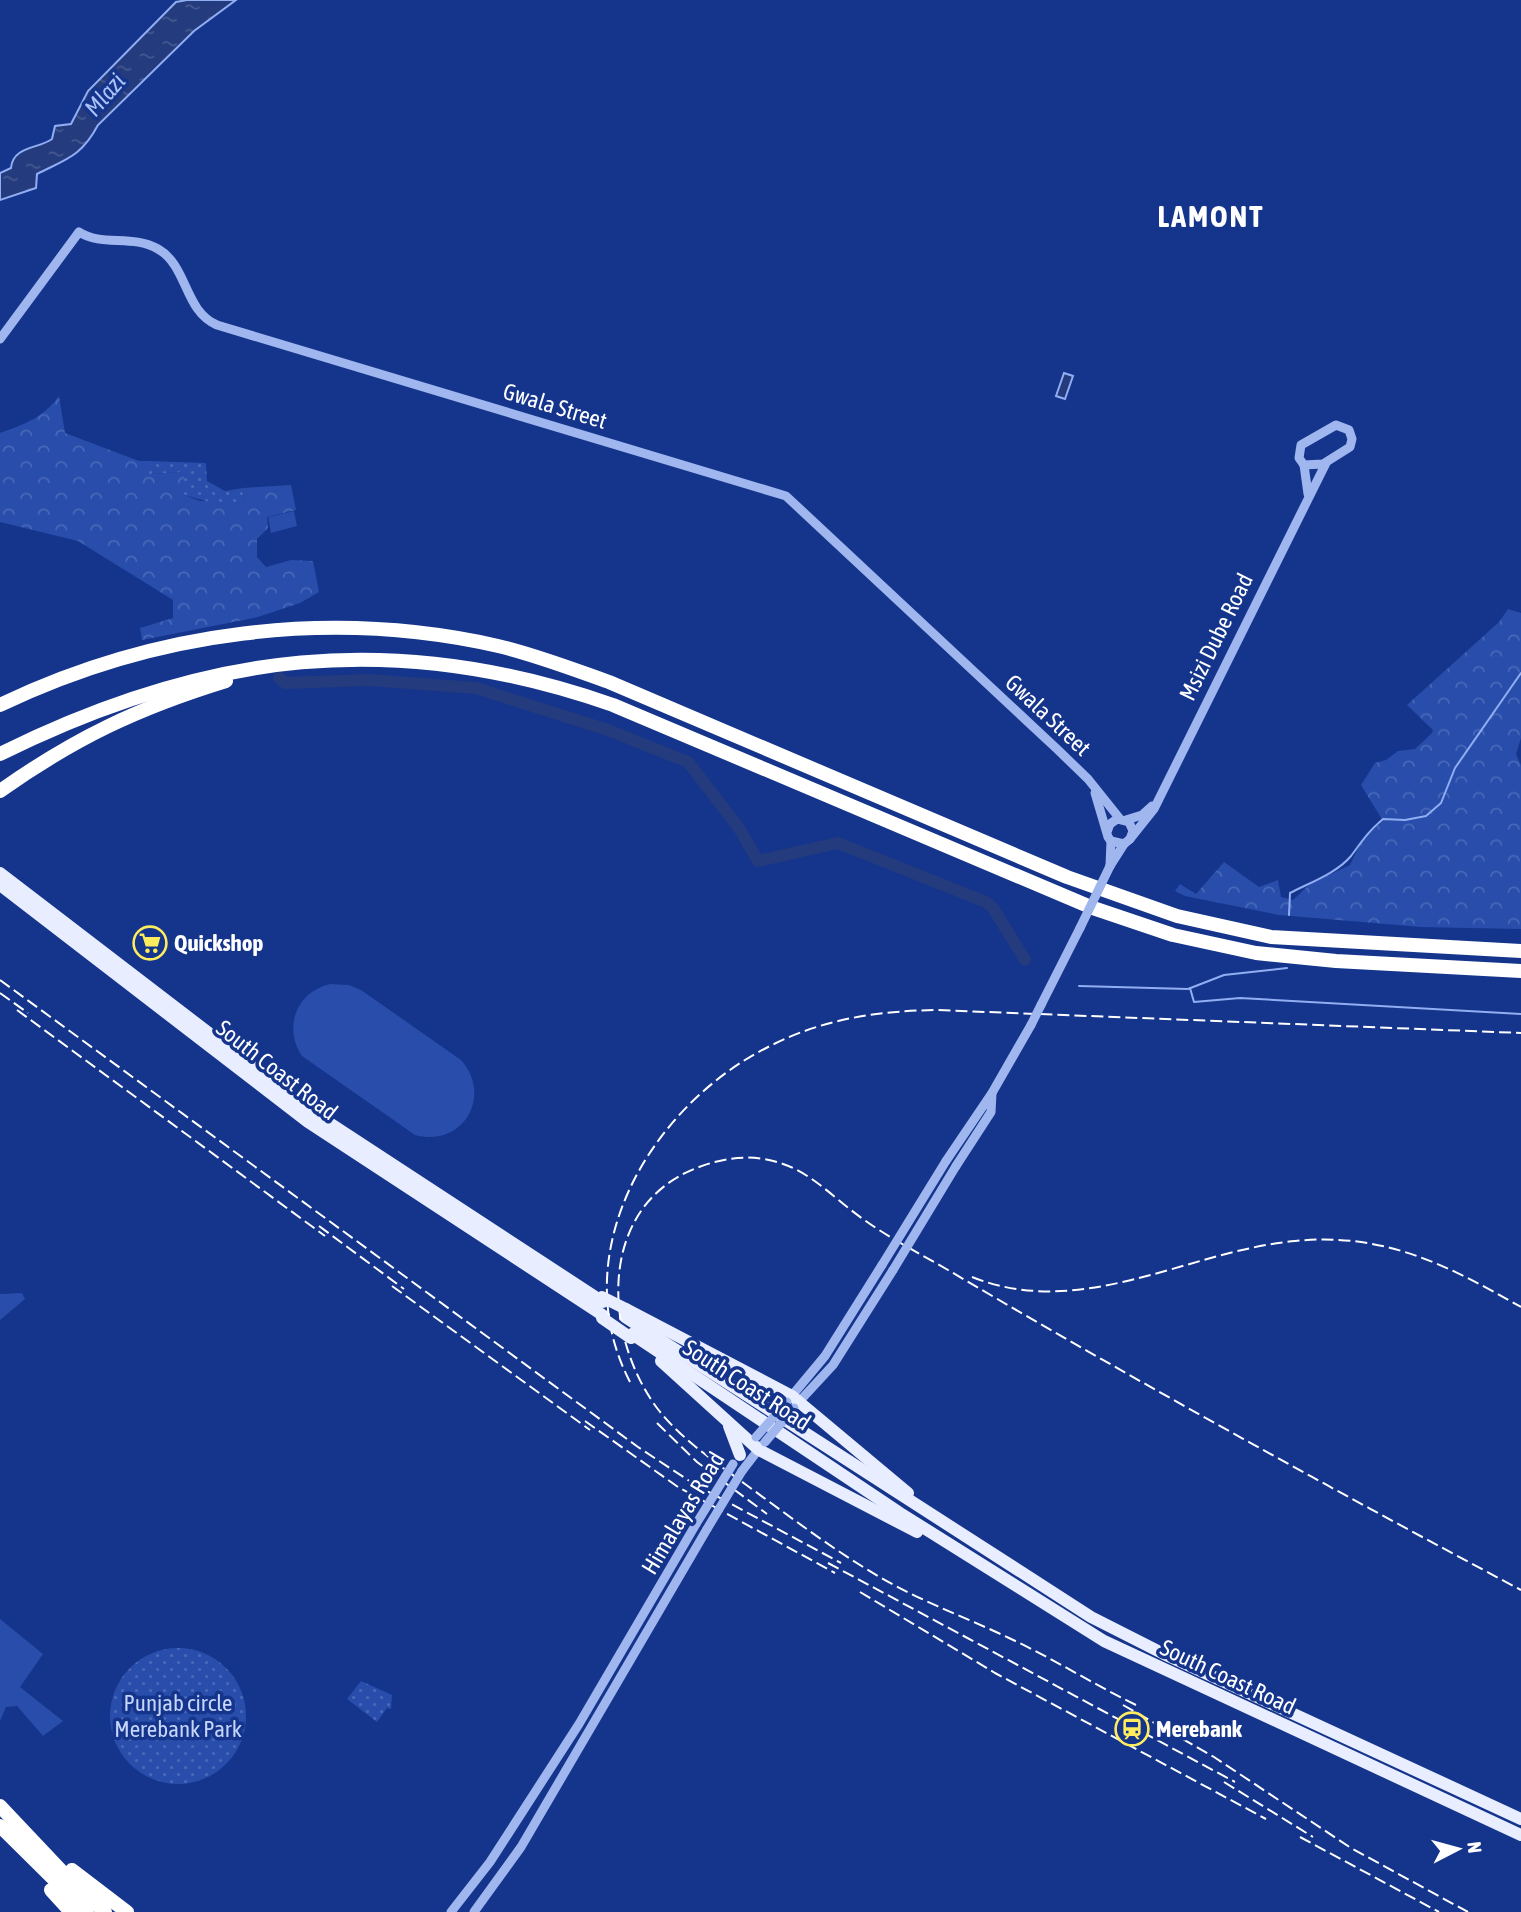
<svg xmlns="http://www.w3.org/2000/svg" width="1521" height="1912" viewBox="0 0 1521 1912" font-family="'Asap Condensed',sans-serif">
	<style>
		.grass { fill: #284dab }
		.forest { fill: url(#forest-crowns) }
		.park { fill: url(#park-dots) }
		.water { fill: url(#water-ripples); stroke: #91aef2; stroke-width: 2 }
		.lines { fill: none; stroke-linecap: round; stroke-linejoin: round }
		.stream { stroke: #91aef2; stroke-width: 2 }
		.river { stroke: #243b7d; stroke-width: 12 }
		.tertiary { stroke: #9fb6ef; stroke-width: 9 }
		.primary { stroke: #e8edff; stroke-width: 12 }
		.motorway { stroke: #fff; stroke-width: 14 }
		.rail { stroke: #fff; stroke-width: 2; stroke-dasharray: 12 5; stroke-linecap: butt }
		.tertiary-bridge { stroke: #9fb6ef; stroke-width: 9 }
		.primary-bridge { stroke: #e8edff; stroke-width: 12 }
		.labels { text-anchor: middle; stroke-width: 7; stroke-linejoin: round; paint-order: stroke }
		.street-label { font-size: 23px; fill: #fff; stroke: #15358c }
		.poi-label { font-size: 23px; font-weight: bold; fill: #fff; stroke: #15358c; text-anchor: start }
		.park-label { font-size: 23px; fill: #c6d5fb; stroke: #15358c }
		.water-label { font-size: 24px; font-style: italic; fill: #abc1f7; stroke: #15358c }
		.district-label { font-size: 30px; font-weight: bold; letter-spacing: 2px; fill: #fff; stroke: #15358c }
	</style>
	<defs>
		<pattern id="forest-crowns" width="20" height="18" patternUnits="userSpaceOnUse" patternTransform="scale(1.75)"><rect width="20" height="18" fill="#284dab"/><path d="M2 6a3 3 0 1 1 6 0M12 15a3 3 0 1 1 6 0" fill="none" stroke="#4868b8"/></pattern>
		<pattern id="park-dots" width="8" height="8" patternUnits="userSpaceOnUse" patternTransform="scale(1.75)"><rect width="8" height="8" fill="#284dab"/><path d="M2 2h.1M6 6h.1" fill="none" stroke="#4868b8" stroke-width="1.8" stroke-linecap="round"/></pattern>
		<pattern id="water-ripples" width="26" height="14" patternUnits="userSpaceOnUse" patternTransform="scale(1.75)"><rect width="26" height="14" fill="#243b7d"/><path d="M2 4q2-2 4 0t4 0M15 11q2-2 4 0t4 0" fill="none" stroke="#455890"/></pattern>
	</defs>
	<rect width="100%" height="100%" fill="#15358c"/>
	<!-- grass -->
	<g class="grass">
		<path d="M294,511L297,526L271,533L268,517Z"/>
		<path d="M330,984L349,985L361,990L461,1060C493,1096 463,1148 415,1135L302,1056C283,1028 296,992 330,984Z"/>
		<path d="M22,1293L25,1299L0,1320V1294Z"/>
		<path d="M0,1619L43,1654L20,1687L63,1721L43,1736L17,1706L6,1707L0,1721Z"/>
	</g>
	<!-- forest -->
	<g class="forest">
		<path d="M59,396L65,433L139,461H149V474L184,472V495L200,501L244,502L243,488L291,485L296,510L267,517L268,528L257,539V557L266,567L291,560L313,561L319,592L300,603L258,617L142,640L140,628L173,618V600L78,541L0,522V433C25,424 43,418 59,396Z"/>
		<path d="M1508,609L1521,613V738L1516,754L1521,765V929L1421,927L1279,915L1185,896L1175,891L1180,884L1196,894L1224,862L1259,887L1278,880L1281,897L1293,900L1310,884L1350,865L1362,840L1383,821L1361,785L1375,763L1386,760L1398,751L1415,749L1432,733L1433,730L1407,705L1499,622Z"/>
	</g>
	<!-- park -->
	<g class="park">
		<path d="M149,461L206,463L207,481L225,491L243,488L244,502L224,506L184,495V472L149,474Z"/>
		<circle cx="178" cy="1716" r="68"/>
		<path d="M361,1681L392,1695L391,1709L387,1708L377,1722L347,1699Z"/>
	</g>
	<!-- water -->
	<g class="water">
		<path d="M187,0H236L194,31L98,125C81,157 66,159 37,174L36,188L0,200V173L11,168C13,146 38,149 52,139L55,126L71,124L88,91L176,2Z"/>
		<path d="M1064,373L1073,376L1065,399L1056,396Z"/>
	</g>
	<g class="lines">
		<!-- stream -->
		<g class="stream">
			<path d="M1289,915L1290,893C1309,883 1337,873 1351,856C1363,840 1366,834 1383,819L1405,820L1426,816L1441,803L1455,768L1521,673"/>
			<path d="M1079,986L1188,989L1224,975L1287,968"/>
			<path d="M1190,988L1194,1002L1240,998L1521,1014"/>
		</g>
		<!-- river -->
		<path class="river" d="M279,678L285,683L369,680L476,688L608,730L688,762L739,828L758,861L838,843L986,902L993,908L1025,960"/>
		<!-- tertiary -->
		<g class="tertiary">
			<path d="M0,339L79,232C102,247 132,234 158,249C188,266 184,311 217,325L786,496L1057,749L1088,779L1120,819"/>
			<path d="M1336,425L1349,430L1352,439L1350,447L1323,464L1304,465L1299,458L1301,445Z"/>
			<path d="M1304,465L1308,494"/>
			<path d="M1095,793L1108,837L1111,841L1124,844L1130,839L1133,831L1129,822L1117,819L1110,824L1107,832"/>
			<path d="M1126,820L1142,815L1152,806"/>
			<path d="M1130,839L1154,809L1326,463"/>
			<path d="M1110,866L1124,844"/>
			<path d="M1110,866L1111,841"/>
			<path d="M1041,1005L1080,928"/>
			<path d="M946,1161L992,1093L1031,1025"/>
			<path d="M956,1166L991,1112L992,1093"/>
			<path d="M790,1398L825,1356L882,1265"/>
			<path d="M797,1404L833,1365L893,1270"/>
			<path d="M742,1471L762,1445"/>
			<path d="M451,1912L490,1862L579,1724L696,1524"/>
			<path d="M474,1912L521,1847L707,1529"/>
		</g>
		<!-- primary -->
		<g class="primary">
			<path d="M0,873L308,1109L603,1302"/>
			<path d="M0,885L308,1122L604,1316"/>
			<path d="M626,1309L792,1396L908,1493"/>
			<path d="M625,1317L1091,1617L1164,1654L1521,1819"/>
			<path d="M632,1334L900,1513L1104,1641L1521,1835"/>
			<path d="M661,1361L759,1450L917,1532"/>
			<path d="M729,1426L740,1455"/>
		</g>
		<!-- motorway -->
		<g class="motorway">
			<path d="M0,705C154,631 330,608 498,646C536,655 572,669 609,682L1067,877L1177,916L1271,937L1521,951"/>
			<path d="M0,754C205,652 394,628 613,705L1093,908L1173,935L1256,953L1336,961L1521,971"/>
			<path d="M0,791C75,738 138,708 226,681"/>
			<path d="M0,1806L69,1879L105,1912"/>
			<path d="M0,1826L87,1912"/>
			<path d="M72,1870L127,1912"/>
			<path d="M51,1890L71,1912"/>
		</g>
		<!-- rail -->
		<g class="rail">
			<path d="M0,980L638,1447L694,1484L841,1563"/>
			<path d="M0,993L28,1013"/>
			<path d="M17,1010L325,1236"/>
			<path d="M319,1226L404,1289"/>
			<path d="M972,1277C1082,1321 1187,1251 1295,1241C1384,1232 1447,1265 1521,1307"/>
			<path d="M392,1286L590,1430"/>
			<path d="M630,1382C563,1253 651,1105 770,1046C823,1019 877,1011 936,1010L1521,1033"/>
			<path d="M585,1421L678,1487L835,1573"/>
			<path d="M657,1423L697,1462L767,1514"/>
			<path d="M828,1563L1235,1782"/>
			<path d="M860,1592L995,1673L1266,1819"/>
			<path d="M1123,1705L1214,1757L1351,1848L1468,1912"/>
			<path d="M1136,1705C1093,1684 1052,1658 1009,1638C965,1617 920,1601 878,1576C832,1549 789,1516 745,1484C714,1461 681,1439 657,1408C603,1335 597,1209 694,1169C716,1160 740,1155 764,1159C807,1166 829,1195 863,1219C889,1238 919,1253 948,1270C1136,1381 1328,1487 1521,1590"/>
			<path d="M1224,1782L1313,1837"/>
			<path d="M1300,1837L1439,1912"/>
		</g>
		<!-- tertiary-bridge -->
		<g class="tertiary-bridge">
			<path d="M1080,928L1110,866"/>
			<path d="M1031,1025L1041,1005"/>
			<path d="M882,1265L946,1161"/>
			<path d="M893,1270L956,1166"/>
			<path d="M756,1437L787,1402"/>
			<path d="M765,1442L794,1408"/>
			<path d="M696,1524L733,1464"/>
			<path d="M707,1529L742,1471"/>
		</g>
		<!-- primary-bridge -->
		<g class="primary-bridge">
			<path d="M602,1297L626,1309"/>
			<path d="M602,1318L631,1338"/>
		</g>
	</g>
	<!-- icons -->
	<defs>
		<symbol id="supermarket-ring" viewBox="-11 -11 22 22"><circle r="9.5" fill="#15358c" stroke="#ffec5e" stroke-width="1.5"/><path d="M-6-5.5h2.5l.6 2H6L4.5 2H-2.5L-4.4-4H-6ZM-1.5 3.2a1.3 1.3 0 1 0 .1 0ZM3 3.2a1.3 1.3 0 1 0 .1 0Z" fill="#ffec5e"/></symbol>
		<symbol id="station-ring" viewBox="-11 -11 22 22"><circle r="9.5" fill="#15358c" stroke="#ffec5e" stroke-width="1.5"/><path d="M-3-6H3Q5-6 5-4V2Q5 4 3 4L4.5 6H3L1.5 4h-3L-3 6H-4.5L-3 4Q-5 4-5 2V-4Q-5-6-3-6ZM-3.5-4v3h7v-3ZM-3.5 1v1.5H-2V1ZM2 1v1.5H3.5V1Z" fill="#ffec5e"/></symbol>
	</defs>
	<g fill-rule="evenodd">
		<use href="#supermarket-ring" x="131" y="924" width="38" height="38"/>
		<use href="#station-ring" x="1113" y="1710" width="38" height="38"/>
	</g>
	<g class="labels">
		<!-- street labels -->
		<g class="street-label">
			<text transform="translate(555 406) rotate(17)" y="8">Gwala Street</text>
			<text transform="translate(1216 637) rotate(-64)" y="8">Msizi Dube Road</text>
			<text transform="translate(1048 715) rotate(43)" y="8">Gwala Street</text>
			<text transform="translate(277 1070) rotate(38)" y="8">South Coast Road</text>
			<text transform="translate(747 1385) rotate(33)" y="8">South Coast Road</text>
			<text transform="translate(683 1513) rotate(-59)" y="8">Himalayas Road</text>
			<text transform="translate(1228 1677) rotate(25)" y="8">South Coast Road</text>
		</g>
		<!-- poi labels -->
		<g class="poi-label">
			<text x="174" y="951">Quickshop</text>
			<text x="1156" y="1737">Merebank</text>
		</g>
		<!-- park labels -->
		<g class="park-label">
			<text x="178" y="1711">Punjab circle<tspan x="178" dy="26">Merebank Park</tspan></text>
		</g>
		<!-- water labels -->
		<g class="water-label">
			<text transform="translate(105 95) rotate(-49)" y="8">Mlazi</text>
		</g>
		<!-- district labels -->
		<g class="district-label">
			<text x="1211" y="227">LAMONT</text>
		</g>
	</g>
	<!-- north arrow -->
	<g transform="translate(1458 1849) rotate(84)" stroke="#15358c" stroke-width="5" paint-order="stroke">
	<path d="M0-5L12 26L0 18L-12 26Z" fill="#ffffff"/>
	<text y="-10" font-size="19" font-weight="bold" text-anchor="middle" fill="#ffffff">N</text>
	</g>
</svg>
